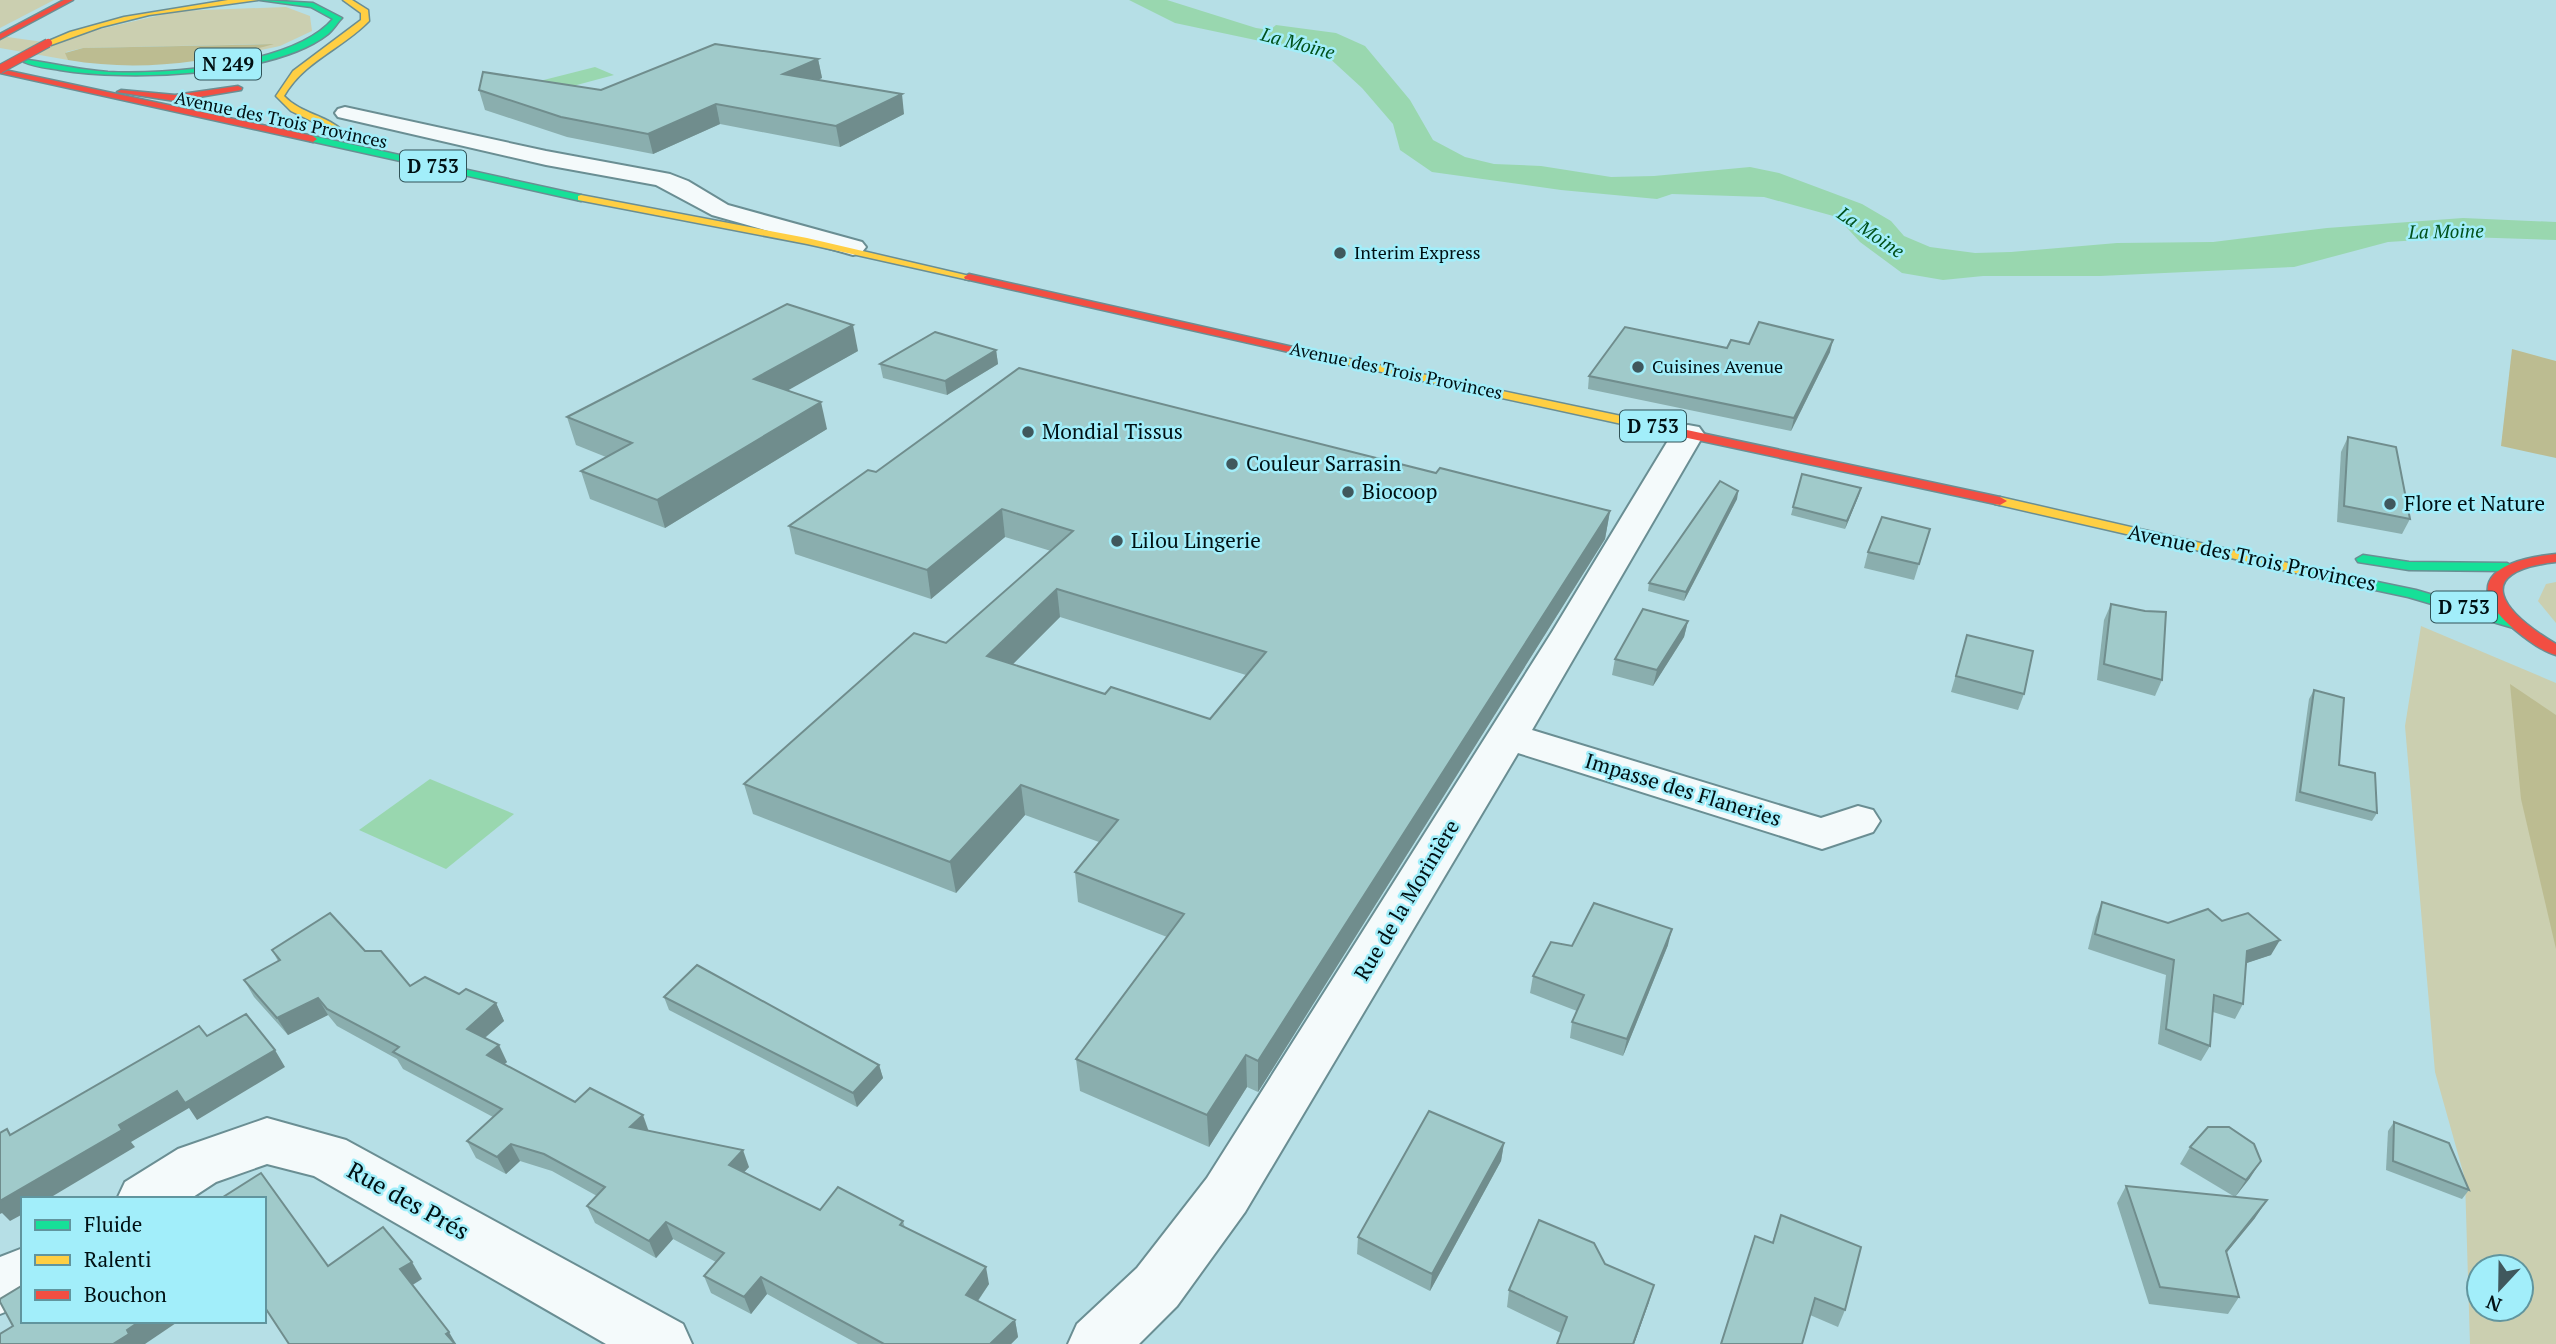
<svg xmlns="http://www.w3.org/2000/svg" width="2556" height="1344" viewBox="0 0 2556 1344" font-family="'PT Serif',serif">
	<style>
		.green { fill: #cbcfb0; fill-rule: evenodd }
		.forest { fill: #bcbc91 }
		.water { fill: #99d7af }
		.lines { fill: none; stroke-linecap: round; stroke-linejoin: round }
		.street-casing { stroke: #6a8e93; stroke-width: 4 }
		.fast-casing { stroke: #6a8e93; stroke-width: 3 }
		.slow-casing { stroke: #6a8e93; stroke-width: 3 }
		.jam-casing { stroke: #6a8e93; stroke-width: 3 }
		.street { fill: #f4fafb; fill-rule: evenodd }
		.fast { fill: #16e098; fill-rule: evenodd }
		.slow { fill: #ffcf43; fill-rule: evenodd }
		.jam { fill: #f24e42; fill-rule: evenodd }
		.jam-bridge-casing { stroke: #6a8e93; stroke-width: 10; stroke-linecap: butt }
		.jam-bridge { stroke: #f24e42; stroke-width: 8 }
		.wall { fill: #8aaeae; fill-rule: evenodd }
		.shaded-wall { fill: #708d8d }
		.building { fill: #a0caca; stroke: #708d8d; stroke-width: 2; fill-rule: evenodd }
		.poi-dot { fill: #40585d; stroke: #a2eefa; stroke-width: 2.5 }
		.labels { text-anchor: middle; stroke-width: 5; stroke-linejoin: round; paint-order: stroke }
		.far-street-label { font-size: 18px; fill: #001013; stroke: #a2eefa }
		.far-poi-label { font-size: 18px; fill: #001013; stroke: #a2eefa; text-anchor: start }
		.far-water-label { font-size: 19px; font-style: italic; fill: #00511b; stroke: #a2eefa }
		.shield { fill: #a2eefa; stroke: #315358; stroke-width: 2 }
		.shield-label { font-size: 19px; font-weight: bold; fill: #001013 }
		.poi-label { font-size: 21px; fill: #001013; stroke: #a2eefa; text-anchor: start }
		.street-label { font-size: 21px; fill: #001013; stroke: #a2eefa }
		.near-street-label { font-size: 24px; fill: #001013; stroke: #a2eefa }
	</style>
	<rect width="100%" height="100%" fill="#b6dfe6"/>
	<!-- green -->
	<g class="green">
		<path d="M0,0H54L0,28Z"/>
		<path d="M286,7L310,16L312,31L280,46L228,57L270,44L83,48L66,52L68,60L0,48V36L58,44L79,34L178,11Z"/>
		<path d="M2556,582V623L2538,601L2546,584Z"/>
		<path d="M2421,626L2556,683V1344H2470L2465,1179L2435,1072L2405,726ZM2479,1267H2521V1309H2479Z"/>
	</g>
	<!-- forest -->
	<g class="forest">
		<path d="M274,44C205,63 139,72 68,60L65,53L83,48Z"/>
		<path d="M2512,349L2556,361V458L2501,446Z"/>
		<path d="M2510,684L2556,715V949L2521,799Z"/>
	</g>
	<!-- water -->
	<g class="water">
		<path d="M1129,0H1167L1256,28L1270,30L1276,25L1336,33L1365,46L1410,100L1433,140L1465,157L1494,164L1541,166L1611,177L1654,176L1750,167L1779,173L1862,204L1891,221L1904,236L1930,247L1975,253L2011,252L2117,243L2213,242L2327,228L2463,218L2556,222V240L2466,237L2388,242L2294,267L2100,276H1983L1943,280L1902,273L1860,242L1837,217L1764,197L1672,194L1657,199L1561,190L1432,172L1400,150L1393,124L1362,88L1326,55L1175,23Z"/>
		<path d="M595,67L614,75L547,93L528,84Z"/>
		<path d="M430,779L514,814L446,869L359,830Z"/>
	</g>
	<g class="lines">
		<defs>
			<g id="street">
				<path d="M345,107L546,151L670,174L688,181L728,205L862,242L866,247L862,252L853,255L712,215L656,185L546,165L338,117L335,113L338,109Z"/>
				<path d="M1688,425L1699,427L1704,434L1532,730L1821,818L1858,806L1873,810L1880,821L1873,832L1822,849L1518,753L1245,1212L1177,1306L1139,1344H1068L1077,1324L1137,1268L1207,1178L1552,632L1672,434L1677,427Z"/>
				<path d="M267,1118L346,1140L683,1324L692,1344H606L314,1176L267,1164L216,1182L190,1199H117L125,1182L178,1149Z"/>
				<path d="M23,1248V1305L0,1314V1257Z"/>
			</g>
			<g id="fast">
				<path d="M260,0L313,3L342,18C337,23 333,30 328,34C273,77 126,81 60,70C49,68 34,67 24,62L28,60C55,64 81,70 108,72C166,75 294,65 333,19L311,7Z"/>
				<path d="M313,136L581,195L586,198L581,201L310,141V137Z"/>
				<path d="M2363,555L2409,562L2507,563L2514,567L2507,571L2409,570L2358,562L2356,559Z"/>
				<path d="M2305,567L2416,590L2522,621L2525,624L2517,629L2408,597L2300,574L2298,571L2300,568Z"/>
			</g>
			<g id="slow">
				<path d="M228,0H258L149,15L101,27L51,45L44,43L70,32L124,17Z"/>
				<path d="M343,0H352L368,10L369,21C342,49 304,61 284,96C301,114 327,115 344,132L340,135L291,111L276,96L293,71L361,20V13Z"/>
				<path d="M581,195L807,238L974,277L969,280L807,244L578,200V196Z"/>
				<path d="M1293,347L1645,421L1651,425L1645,429L1289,352V348Z"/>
				<path d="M2000,497L2305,567L2312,571L2305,575L1995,504L1993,501Z"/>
			</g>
			<g id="jam">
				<path d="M64,0H73L0,39V34Z"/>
				<path d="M0,69L313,136L317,139L313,142L0,73Z"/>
				<path d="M238,86L242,88L241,90L175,101L117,92L121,90L175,95Z"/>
				<path d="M969,274L1293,347L1299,350L1293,353L965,279L964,277Z"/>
				<path d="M1645,421L2000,497L2007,501L2000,505L1641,428L1639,425Z"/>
				<path d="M2556,554V562C2468,572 2504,613 2556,644V655C2541,651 2526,639 2514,629C2456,579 2505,559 2556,554Z"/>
			</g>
		</defs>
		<!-- street casing -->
		<use href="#street" class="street-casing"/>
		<!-- fast casing -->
		<use href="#fast" class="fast-casing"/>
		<!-- slow casing -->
		<use href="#slow" class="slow-casing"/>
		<!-- jam casing -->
		<use href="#jam" class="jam-casing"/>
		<!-- street -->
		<use href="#street" class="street"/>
		<!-- fast -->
		<use href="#fast" class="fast"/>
		<!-- slow -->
		<use href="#slow" class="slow"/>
		<!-- jam -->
		<use href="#jam" class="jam"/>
		<defs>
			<path id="jam-bridge" d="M0,69L48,43"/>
		</defs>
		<!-- jam-bridge casing -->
		<use href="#jam-bridge" class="jam-bridge-casing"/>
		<!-- jam-bridge -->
		<use href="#jam-bridge" class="jam-bridge"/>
	</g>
	<!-- wall -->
	<g class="wall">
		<path d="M818,59L822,78L817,80L904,114L840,147L720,124L653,154L567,137L485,110L479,90H601Z"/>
		<path d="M1749,344L1830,352L1791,431L1588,389L1589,376Z"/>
		<path d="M996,350L998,364L947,395L883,378L880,364Z"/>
		<path d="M858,351L787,390L827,429L665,528L590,499L581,471L606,457L576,445L567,417Z"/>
		<path d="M2348,437L2410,519L2402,534L2337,522L2341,452Z"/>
		<path d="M876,472L1436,473L1610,511L1605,539L1258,1092L1247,1087L1209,1147L1080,1091L1076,1059L1167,937L1078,902L1075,872L1099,842L1025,815L956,893L753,814L744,784L946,643L1051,551L1005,537L931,599L795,554L789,526ZM1060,617L1246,675L1210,719L1105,694L1012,665Z"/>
		<path d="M1802,474L1859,495L1845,529L1791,515Z"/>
		<path d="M1738,491L1737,499L1684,601L1648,591L1649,583Z"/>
		<path d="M1930,529L1914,580L1864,568L1868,552Z"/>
		<path d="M2111,604L2162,680L2155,696L2097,680L2104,620Z"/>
		<path d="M1688,621L1684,637L1653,686L1612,675L1615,659Z"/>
		<path d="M1967,635L2024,694L2018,710L1951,692Z"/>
		<path d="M2314,690L2339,765L2377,813L2372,821L2295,801L2309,699Z"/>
		<path d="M2102,902L2168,923L2222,921L2271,955L2246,963L2243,1004L2235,1019L2213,1012L2210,1046L2201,1061L2158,1044L2166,975L2088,949L2096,917Z"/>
		<path d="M1668,945L1623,1056L1570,1038L1572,1022L1577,1011L1530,993L1533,976L1572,946Z"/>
		<path d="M272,950L365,951L410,986L459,994L496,1003L504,1021L485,1038L507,1062L504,1064L575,1102L649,1131L749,1167L744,1172L820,1210L903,1221L905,1228L989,1284L978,1301L1015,1320L1018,1337L1011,1344H858L767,1294L751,1314L711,1293L704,1276L716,1262L673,1239L656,1258L595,1223L587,1206L597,1196L552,1171L520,1161L506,1174L476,1158L467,1141L493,1117L403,1069L397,1059L337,1026L328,1015L288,1035L254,997L244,980L278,961Z"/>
		<path d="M664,997L879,1065L883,1078L857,1107L669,1010Z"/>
		<path d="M2394,1122L2469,1190L2462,1199L2386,1170L2388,1131Z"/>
		<path d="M1504,1143L1501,1161L1430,1291L1357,1254L1358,1237Z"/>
		<path d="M2190,1147L2250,1178L2235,1197L2180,1164Z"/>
		<path d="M2126,1186L2255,1218L2226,1253L2239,1297L2228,1314L2149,1304L2117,1203Z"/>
		<path d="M1781,1215L1845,1310L1838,1327L1810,1315L1772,1243Z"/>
		<path d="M1605,1264L1649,1302L1634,1344H1557L1561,1333L1507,1307L1509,1290Z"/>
	</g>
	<!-- shaded-wall -->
	<g class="shaded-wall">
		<path d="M818,59L822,78L787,94L783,74Z"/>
		<path d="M902,94L904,114L840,147L836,126Z"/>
		<path d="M716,104L720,124L653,154L648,134Z"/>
		<path d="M853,325L858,351L760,406L754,379Z"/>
		<path d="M1833,340L1830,352L1791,431L1794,418Z"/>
		<path d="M996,350L998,364L947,395L945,381Z"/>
		<path d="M821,402L827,429L665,528L657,500Z"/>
		<path d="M1861,488L1859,495L1845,529L1847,521Z"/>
		<path d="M1738,491L1737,499L1684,601L1686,592Z"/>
		<path d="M1002,509L1005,537L931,599L927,570Z"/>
		<path d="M1610,511L1605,539L1258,1092V1061Z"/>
		<path d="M1057,589L1060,617L991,686L987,656Z"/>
		<path d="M1688,621L1684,637L1653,686L1657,670Z"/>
		<path d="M1021,785L1025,815L956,893L950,862Z"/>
		<path d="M1672,929L1668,945L1623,1056L1627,1039Z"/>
		<path d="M2280,940L2271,955L2238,966L2247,951Z"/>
		<path d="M318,998L328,1015L288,1035L277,1018Z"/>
		<path d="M496,1003L504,1021L475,1046L467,1029Z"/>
		<path d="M499,1045L507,1062L496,1072L487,1055Z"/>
		<path d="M275,1050L285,1067L197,1120L189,1108L131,1142L135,1147L48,1199H23V1214L10,1221L2,1213L0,1214V1201L119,1125L177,1091Z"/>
		<path d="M1246,1055L1247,1087L1209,1147L1207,1115Z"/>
		<path d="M879,1065L883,1078L857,1107L853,1093Z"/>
		<path d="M643,1115L649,1132L630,1127Z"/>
		<path d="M1504,1143L1501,1161L1430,1291L1432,1274Z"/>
		<path d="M511,1144L520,1161L506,1174L497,1157Z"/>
		<path d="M743,1150L749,1167L735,1182L729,1165Z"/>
		<path d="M2261,1161L2250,1178L2235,1197L2246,1180Z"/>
		<path d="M2267,1200L2255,1218L2214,1268L2226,1251Z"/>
		<path d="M666,1222L673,1239L656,1258L649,1241Z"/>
		<path d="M412,1262L422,1279L411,1286L400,1269Z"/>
		<path d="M986,1267L989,1284L970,1312L966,1295Z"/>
		<path d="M761,1277L767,1294L751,1314L744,1297Z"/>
		<path d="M1654,1285L1649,1302L1634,1344H1633Z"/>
		<path d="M1015,1320L1018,1337L1011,1344H990Z"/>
		<path d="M140,1321H179L145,1344H113L127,1330Z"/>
		<path d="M449,1332L456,1344H452L446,1334Z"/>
	</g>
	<!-- building -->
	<g class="building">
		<path d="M715,44L818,59L783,74L902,94L836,126L716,104L648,134L561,117L479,90L483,72L601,90Z"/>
		<path d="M787,304L853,325L754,379L821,402L657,500L581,471L632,443L567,417Z"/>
		<path d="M1759,322L1833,340L1794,418L1589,376L1625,327L1727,348L1731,340L1749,344Z"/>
		<path d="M935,332L996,350L945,381L880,364Z"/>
		<path d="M1019,368L1436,473L1440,468L1610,511L1258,1061L1246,1055L1207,1115L1076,1059L1184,914L1075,872L1118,820L1021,785L950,862L744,784L914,633L946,643L1073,531L1002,509L927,570L789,526L868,470L876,472ZM1057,589L1266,652L1210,719L1111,687L1105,694L987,656Z"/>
		<path d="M2348,437L2396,447L2410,519L2344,506Z"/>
		<path d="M1802,474L1861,488L1847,521L1793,507Z"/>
		<path d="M1720,481L1738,491L1686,592L1649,583Z"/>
		<path d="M1882,517L1930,529L1919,564L1868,552Z"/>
		<path d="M2111,604L2145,611L2166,612L2162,680L2104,664Z"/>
		<path d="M1643,609L1688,621L1657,670L1615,659Z"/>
		<path d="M1967,635L2033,651L2024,694L1956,676Z"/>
		<path d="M2314,690L2344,698L2339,765L2375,773L2377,813L2300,792Z"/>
		<path d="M2102,902L2168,923L2208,909L2222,921L2248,913L2280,940L2247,951L2243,1004L2214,995L2210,1046L2166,1029L2174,960L2095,934Z"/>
		<path d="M1594,903L1672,929L1627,1039L1572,1022L1584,995L1533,976L1551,942L1572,946Z"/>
		<path d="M330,913L365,951H381L410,986L425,977L459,994L466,989L496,1003L467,1029L499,1045L487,1055L575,1102L590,1088L643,1115L630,1127L743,1150L729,1165L820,1210L838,1187L903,1221L900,1225L986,1267L966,1295L1015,1320L990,1344H884L761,1277L744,1297L704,1276L724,1253L666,1222L649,1241L587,1206L605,1187L544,1154L511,1144L497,1157L467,1141L502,1109L393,1052L399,1047L327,1009L318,998L277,1018L244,980L280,960L272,950Z"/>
		<path d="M697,965L879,1065L853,1093L664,997Z"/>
		<path d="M246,1014L275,1050L185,1103L177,1091L119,1125L122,1130L0,1201V1133L7,1129L10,1135L199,1026L207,1036Z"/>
		<path d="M1429,1111L1504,1143L1432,1274L1358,1237Z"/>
		<path d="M2394,1122L2449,1143L2469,1190L2393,1161Z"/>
		<path d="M2208,1127H2229L2254,1144L2261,1161L2246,1180L2190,1147Z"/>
		<path d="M261,1173L328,1266L383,1227L412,1262L400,1269L449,1332L446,1334L455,1344H289L264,1306V1199H220Z"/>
		<path d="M2126,1186L2267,1200L2226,1251L2239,1297L2160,1287Z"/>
		<path d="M1781,1215L1861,1247L1845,1310L1815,1298L1802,1344H1721L1755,1236L1773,1243Z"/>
		<path d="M1539,1220L1594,1243L1605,1264L1654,1285L1633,1344H1557L1567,1317L1509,1290Z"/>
		<path d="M23,1285V1321H140L127,1330L129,1334L113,1344H0V1334L13,1326L0,1302V1299Z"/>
	</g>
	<!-- markers -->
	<g class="poi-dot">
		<circle cx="1340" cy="253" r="7"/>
		<circle cx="1638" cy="367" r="7"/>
		<circle cx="1028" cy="432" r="7"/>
		<circle cx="1232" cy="464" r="7"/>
		<circle cx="1348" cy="492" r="7"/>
		<circle cx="2390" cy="504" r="7"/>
		<circle cx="1117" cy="541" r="7"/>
	</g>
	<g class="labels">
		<!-- far-street labels -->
		<g class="far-street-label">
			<text transform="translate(281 120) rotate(12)" y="6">Avenue des Trois Provinces</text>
			<text transform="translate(1396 371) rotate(12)" y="6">Avenue des Trois Provinces</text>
		</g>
		<!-- far-poi labels -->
		<g class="far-poi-label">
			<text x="1354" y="259">Interim Express</text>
			<text x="1652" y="373">Cuisines Avenue</text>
		</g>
		<!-- far-water labels -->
		<g class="far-water-label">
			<text transform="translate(1298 43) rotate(15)" y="7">La Moine</text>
			<text transform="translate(2446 231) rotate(-1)" y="7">La Moine</text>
			<text transform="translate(1871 232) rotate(34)" y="7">La Moine</text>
		</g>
		<!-- shield labels -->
		<g class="shield">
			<rect x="195" y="48.5" width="66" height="31" rx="5"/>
			<rect x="400" y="150.5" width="66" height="31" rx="5"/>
			<rect x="1620" y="410.5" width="66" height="31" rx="5"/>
			<rect x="2431" y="591.5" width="66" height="31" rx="5"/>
		</g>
		<g class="shield-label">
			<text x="228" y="71">N 249</text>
			<text x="433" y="173">D 753</text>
			<text x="1653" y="433">D 753</text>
			<text x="2464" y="614">D 753</text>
		</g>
		<!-- poi labels -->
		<g class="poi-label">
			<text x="1042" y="439">Mondial Tissus</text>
			<text x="1246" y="471">Couleur Sarrasin</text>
			<text x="1362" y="499">Biocoop</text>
			<text x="2404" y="511">Flore et Nature</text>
			<text x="1131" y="548">Lilou Lingerie</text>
		</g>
		<!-- street labels -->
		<g class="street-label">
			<text transform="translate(2252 558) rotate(12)" y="7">Avenue des Trois Provinces</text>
			<text transform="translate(1683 790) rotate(17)" y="7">Impasse des Flaneries</text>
			<text transform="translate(1407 900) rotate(-59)" y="7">Rue de la Morinière</text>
		</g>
		<!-- near-street labels -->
		<g class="near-street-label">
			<text transform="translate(408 1201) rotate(29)" y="8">Rue des Prés</text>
		</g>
	</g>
	<!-- legend -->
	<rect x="21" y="1197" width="245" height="126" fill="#a2eefa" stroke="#61959e" stroke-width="2"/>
	<rect x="35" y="1220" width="35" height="10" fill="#16e098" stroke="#61959e" stroke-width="2"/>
	<text x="84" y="1232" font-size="21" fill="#001013">Fluide</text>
	<rect x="35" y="1255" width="35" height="10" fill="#ffcf43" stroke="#61959e" stroke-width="2"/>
	<text x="84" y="1267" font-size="21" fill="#001013">Ralenti</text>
	<rect x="35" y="1290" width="35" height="10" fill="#f24e42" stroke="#61959e" stroke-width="2"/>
	<text x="84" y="1302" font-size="21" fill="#001013">Bouchon</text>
	<!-- north arrow -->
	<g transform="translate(2500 1288) rotate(202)"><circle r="33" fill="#a2eefa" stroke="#61959e" stroke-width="2"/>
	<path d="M0-5L12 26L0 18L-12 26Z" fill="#40585d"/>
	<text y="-10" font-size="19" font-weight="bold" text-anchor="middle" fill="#001013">N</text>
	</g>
</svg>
